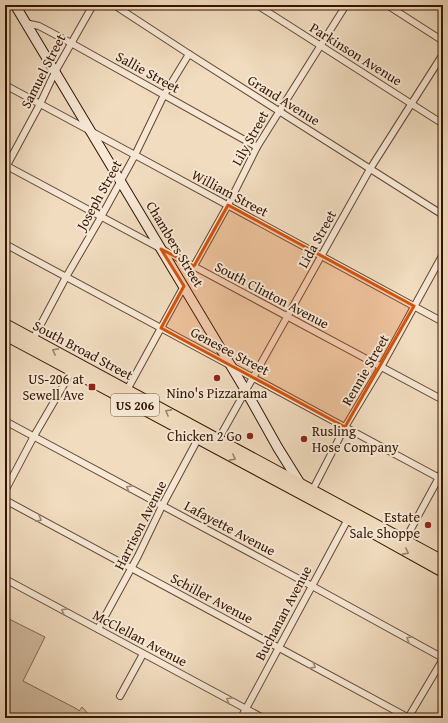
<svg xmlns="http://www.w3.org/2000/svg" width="448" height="723" viewBox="0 0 448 723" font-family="'Gentium Book Plus',serif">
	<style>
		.green { fill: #d1ba9f; stroke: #826751 }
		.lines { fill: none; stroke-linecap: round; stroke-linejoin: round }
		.street-casing { stroke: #624632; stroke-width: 8 }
		.secondary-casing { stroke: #331403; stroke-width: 11 }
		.primary-casing { stroke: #331403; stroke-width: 12 }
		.street { stroke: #f6e8d5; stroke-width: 6 }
		.secondary { stroke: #f6e8d5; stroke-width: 9 }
		.primary { stroke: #f1dcbf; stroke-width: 10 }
		.oneway { stroke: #9c826a }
		.oneway2 { stroke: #9e8976 }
		.marked { fill: #d6520b; fill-opacity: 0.2; stroke: #d6520b; stroke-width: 3; stroke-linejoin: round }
		.poi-dot { fill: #8f2418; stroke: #f6e8d5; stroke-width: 1.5 }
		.labels { text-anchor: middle; stroke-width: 4; stroke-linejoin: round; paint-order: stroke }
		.shield { fill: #f6e8d5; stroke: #6e5442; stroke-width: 1 }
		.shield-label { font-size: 13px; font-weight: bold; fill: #331403 }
		.street-label { font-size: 14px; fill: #331403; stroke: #f6e8d5 }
		.poi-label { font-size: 14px; fill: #331403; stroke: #f6e8d5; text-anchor: end }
	</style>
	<rect width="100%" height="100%" fill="#f1dcbf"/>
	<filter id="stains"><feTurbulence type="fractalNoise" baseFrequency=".005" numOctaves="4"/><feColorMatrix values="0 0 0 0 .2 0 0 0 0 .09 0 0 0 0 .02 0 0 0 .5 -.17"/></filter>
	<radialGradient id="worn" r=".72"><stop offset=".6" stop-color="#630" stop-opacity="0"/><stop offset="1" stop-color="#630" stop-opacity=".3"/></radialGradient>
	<!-- green -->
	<path class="green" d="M5,617L45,637L23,681L77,709L79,711L82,707L92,718H5Z"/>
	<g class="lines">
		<defs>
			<g id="street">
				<path d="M114,5L189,54L443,215"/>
				<path d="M257,5L443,124"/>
				<path d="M387,5L443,41"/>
				<path d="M25,23L39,26L71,43L257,147"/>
				<path d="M5,85L135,155L443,322"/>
				<path d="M5,165L443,400"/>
				<path d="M5,169L40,104L55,72L93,5"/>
				<path d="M5,244L443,480"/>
				<path d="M194,266L228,205L257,147L346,5"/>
				<path d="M32,341L66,277L101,217L135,155L164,95L189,54"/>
				<path d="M127,390L184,286"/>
				<path d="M5,421L312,586L443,658"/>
				<path d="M218,440L370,169L443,54"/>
				<path d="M5,491L34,436L73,369"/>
				<path d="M311,493L345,427L381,367L443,254"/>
				<path d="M5,500L409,718"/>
				<path d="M405,540L443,470"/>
				<path d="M5,579L263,718"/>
				<path d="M98,629L138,556L162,506L199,437"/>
				<path d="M120,696L143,654"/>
				<path d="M241,718L348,519"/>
				<path d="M408,718L443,659"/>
			</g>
			<path id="secondary" d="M15,5L246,391L278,448L301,485"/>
			<g id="primary">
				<path d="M5,324L443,561"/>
				<path d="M5,335L348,519L443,572"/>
			</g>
		</defs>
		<!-- street casing -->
		<use href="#street" class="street-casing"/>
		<!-- secondary casing -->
		<use href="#secondary" class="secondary-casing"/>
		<!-- primary casing -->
		<use href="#primary" class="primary-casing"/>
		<!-- street -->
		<use href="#street" class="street"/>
		<!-- secondary -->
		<use href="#secondary" class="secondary"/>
		<!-- primary -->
		<use href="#primary" class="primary"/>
	</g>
	<!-- one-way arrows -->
	<defs><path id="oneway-chevron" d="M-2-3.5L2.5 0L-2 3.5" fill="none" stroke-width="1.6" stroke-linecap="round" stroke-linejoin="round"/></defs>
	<g class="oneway">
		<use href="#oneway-chevron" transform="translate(55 351) rotate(-152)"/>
		<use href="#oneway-chevron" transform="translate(168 412) rotate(-151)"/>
		<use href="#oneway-chevron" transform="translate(233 458) rotate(28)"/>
		<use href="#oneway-chevron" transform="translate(406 552) rotate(28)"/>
	</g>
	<g class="oneway2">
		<use href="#oneway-chevron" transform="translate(129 488) rotate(-152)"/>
		<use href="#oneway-chevron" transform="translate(39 519) rotate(28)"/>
		<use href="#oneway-chevron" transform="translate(64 611) rotate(-152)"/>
		<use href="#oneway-chevron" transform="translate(409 639) rotate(-151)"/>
		<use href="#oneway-chevron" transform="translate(313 666) rotate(28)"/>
		<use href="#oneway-chevron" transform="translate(229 700) rotate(-152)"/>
	</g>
	<!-- marked area -->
	<path class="marked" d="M228,205L414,306L345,427L161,328L184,286L161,249L194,266Z"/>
	<!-- markers -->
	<g class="poi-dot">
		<circle cx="217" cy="378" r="4"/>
		<rect x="88" y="383" width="8" height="8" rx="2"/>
		<circle cx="250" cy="436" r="4"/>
		<circle cx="304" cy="439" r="4"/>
		<circle cx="428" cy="525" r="4"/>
	</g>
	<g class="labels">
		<!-- shield labels -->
		<rect class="shield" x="111" y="394" width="48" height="22" rx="3"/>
		<g class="shield-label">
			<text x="135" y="410">US 206</text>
		</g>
		<!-- street labels -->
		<g class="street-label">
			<text transform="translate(356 54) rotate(32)" y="5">Parkinson Avenue</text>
			<text transform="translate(43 71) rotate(-63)" y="5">Samuel Street</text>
			<text transform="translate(148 72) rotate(29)" y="5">Sallie Street</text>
			<text transform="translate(284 100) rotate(32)" y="5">Grand Avenue</text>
			<text transform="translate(250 138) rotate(-61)" y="5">Lily Street</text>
			<text transform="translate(230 193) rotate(28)" y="5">William Street</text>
			<text transform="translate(99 195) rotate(-61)" y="5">Joseph Street</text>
			<text transform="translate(317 239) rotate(-61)" y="5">Lida Street</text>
			<text transform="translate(175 244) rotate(59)" y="5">Chambers Street</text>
			<text transform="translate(272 295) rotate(28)" y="5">South Clinton Avenue</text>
			<text transform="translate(83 350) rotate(28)" y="5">South Broad Street</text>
			<text transform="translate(230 351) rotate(28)" y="5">Genesee Street</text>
			<text transform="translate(365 370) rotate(-60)" y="5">Rennie Street</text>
			<text transform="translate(140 525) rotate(-63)" y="5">Harrison Avenue</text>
			<text transform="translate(230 528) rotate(28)" y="5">Lafayette Avenue</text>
			<text transform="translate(212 598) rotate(28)" y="5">Schiller Avenue</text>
			<text transform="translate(283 613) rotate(-62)" y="5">Buchanan Avenue</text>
			<text transform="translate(140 638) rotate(28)" y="5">McClellan Avenue</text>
		</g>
		<!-- poi labels -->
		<g class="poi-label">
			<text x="84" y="384">US-206 at<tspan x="84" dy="16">Sewell Ave</tspan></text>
			<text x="217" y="398" text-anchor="middle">Nino's Pizzarama</text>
			<text x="312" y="436" text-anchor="start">Rusling<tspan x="312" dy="16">Hose Company</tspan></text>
			<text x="242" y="441">Chicken 2 Go</text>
			<text x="420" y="522">Estate<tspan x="420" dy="16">Sale Shoppe</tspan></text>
		</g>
	</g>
	<!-- margin -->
	<rect width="448" height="723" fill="none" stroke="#f1dcbf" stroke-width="20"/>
	<rect x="6" y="6" width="436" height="711" fill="none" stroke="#331403" stroke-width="2"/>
	<rect x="10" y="10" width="428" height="703" fill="none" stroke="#331403"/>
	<rect width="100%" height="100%" filter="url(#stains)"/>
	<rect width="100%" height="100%" fill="url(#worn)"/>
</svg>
